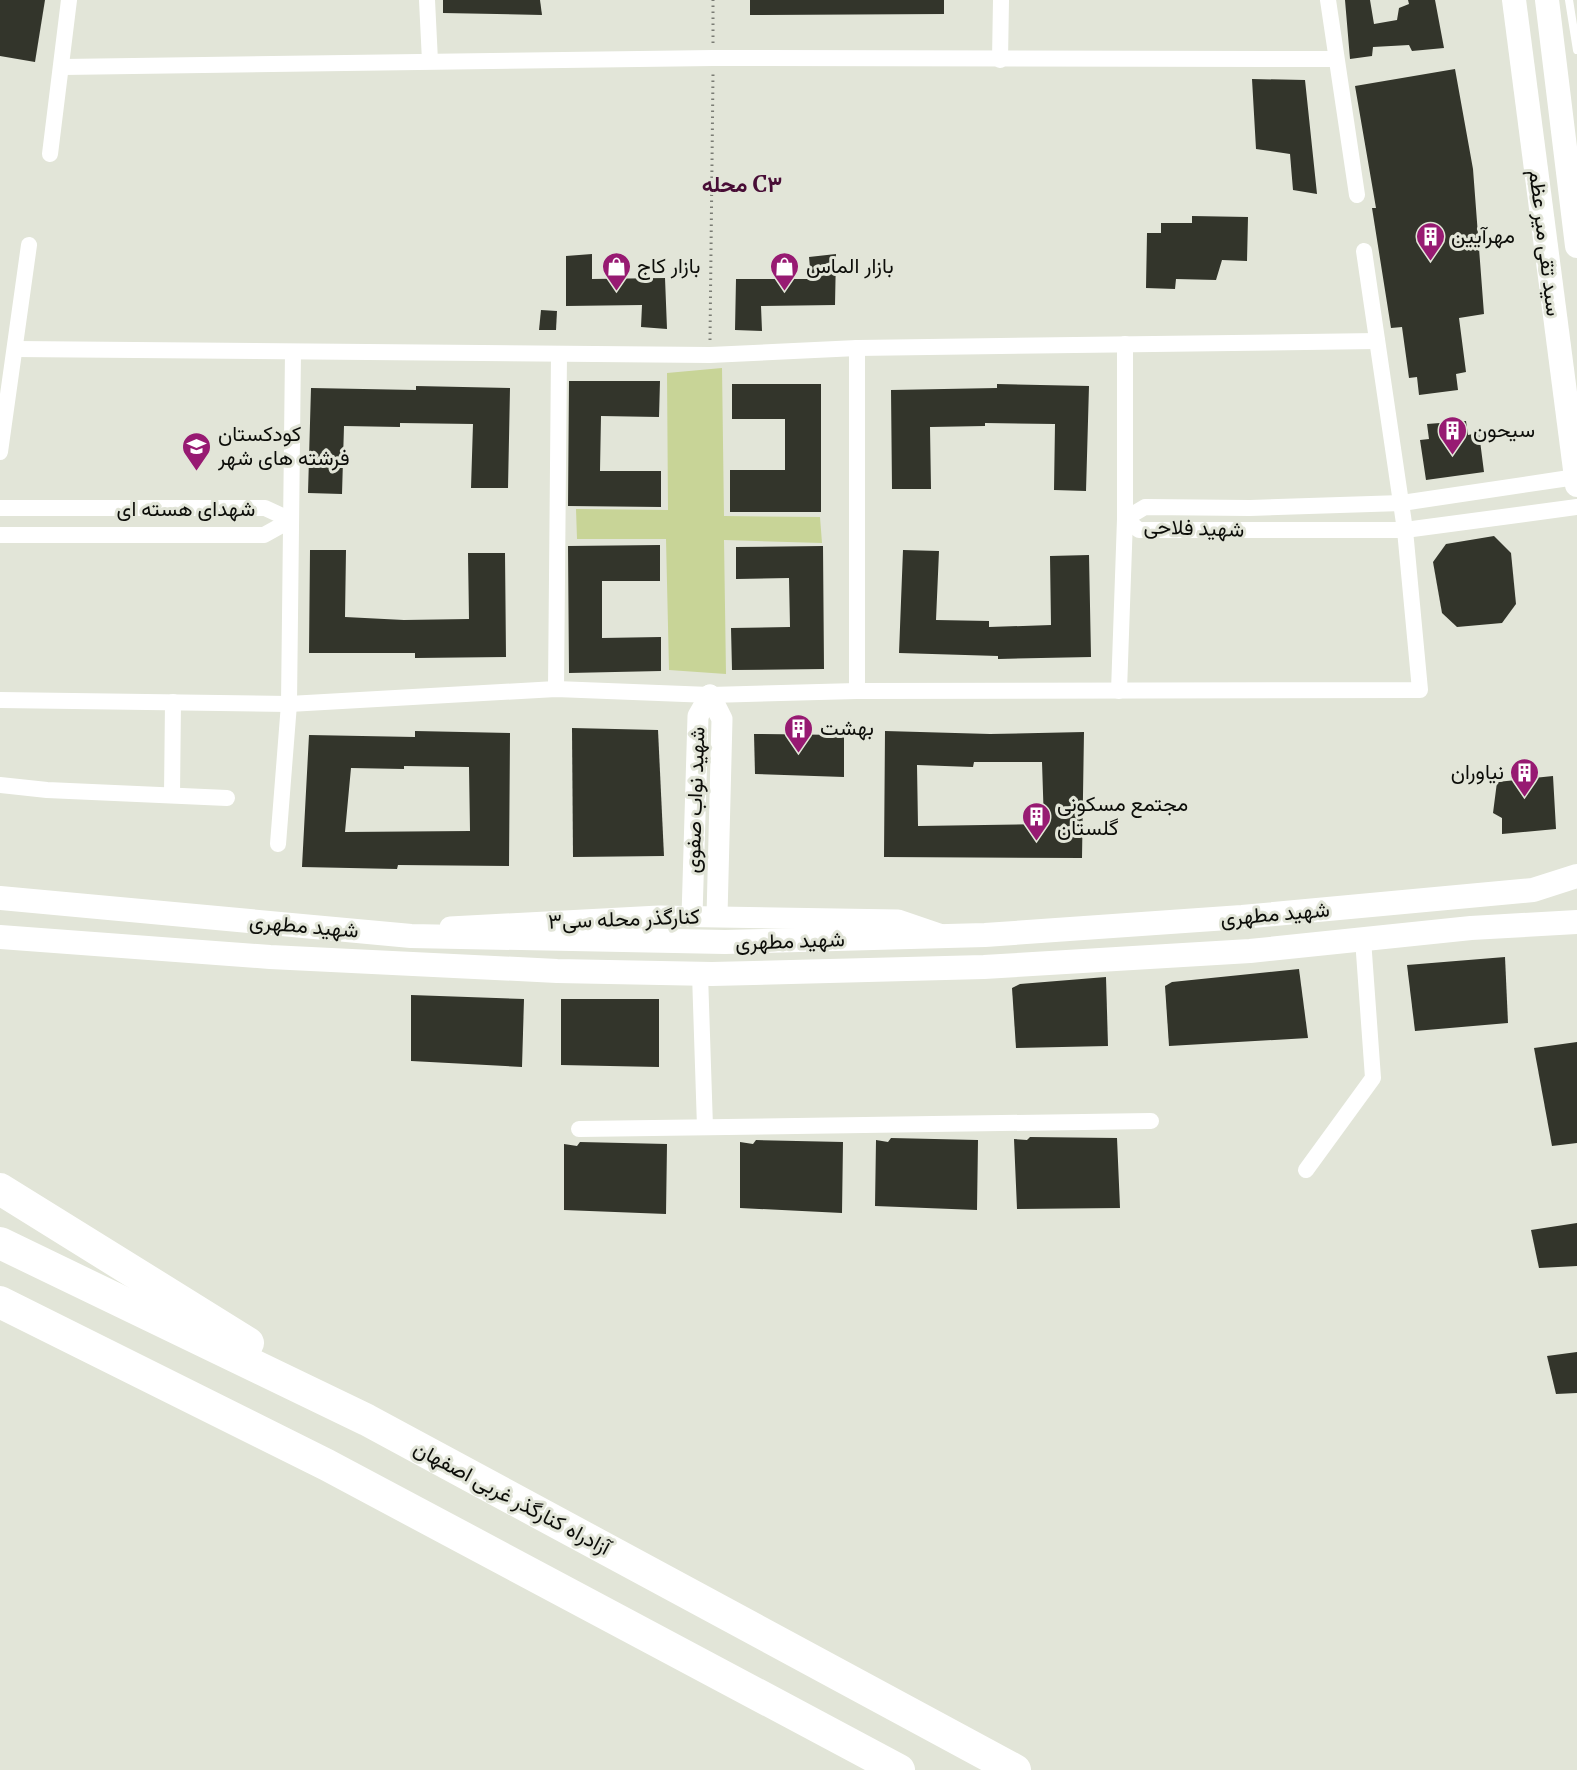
<svg xmlns="http://www.w3.org/2000/svg" width="1577" height="1770" viewBox="0 0 1577 1770" font-family="Merriweather,Vazirmatn,serif">
	<style>
		.green { fill: #c8d497 }
		.building { fill: #33352b; fill-rule: evenodd }
		.lines { fill: none; stroke-linecap: round; stroke-linejoin: round }
		.path { stroke: #7a7c74; stroke-width: 3; stroke-dasharray: 1.5 4.5; stroke-linecap: butt }
		.service { stroke: #fff; stroke-width: 8 }
		.minor { stroke: #fff; stroke-width: 16 }
		.tertiary { stroke: #fff; stroke-width: 21 }
		.secondary { stroke: #fff; stroke-width: 24 }
		.motorway { stroke: #fff; stroke-width: 32 }
		.labels { text-anchor: middle; stroke-width: 6; stroke-linejoin: round; paint-order: stroke }
		.poi-label { font-size: 21px; fill: #0c0d09; stroke: #e2e5d8; text-anchor: start }
		.street-label { font-size: 21px; fill: #0c0d09; stroke: #e2e5d8 }
		.neighbourhood-label { font-size: 22px; font-weight: bold; fill: #480d36; stroke: #e2e5d8 }
	</style>
	<rect width="100%" height="100%" fill="#e2e5d8"/>
	<!-- green -->
	<path class="green" d="M722,368L724,516L820,517L822,543L724,540L726,674L669,670L666,539H577L576,509L668,510L667,373Z"/>
	<!-- building -->
	<g class="building">
		<path d="M0,0H45L35,62L0,56Z"/>
		<path d="M443,0H540L542,15L443,13Z"/>
		<path d="M750,0H944V14L750,15Z"/>
		<path d="M1345,0H1370L1374,24L1397,20L1399,8L1409,4L1408,0H1435L1444,48L1412,51L1409,45L1373,47L1372,56L1350,59Z"/>
		<path d="M1455,69L1473,169L1484,314L1459,318L1466,372L1456,374L1458,390L1419,395L1417,377L1409,378L1402,327L1391,328L1372,208H1376L1355,86Z"/>
		<path d="M1252,79L1305,80L1317,194L1293,190L1290,154L1256,149Z"/>
		<path d="M1192,216L1248,217L1247,261L1222,260L1216,280L1176,279L1175,289L1146,288L1147,233H1161V223H1192Z"/>
		<path d="M592,254V279L665,278L667,329L641,327L642,305L566,306V256Z"/>
		<path d="M836,254L835,305L761,306L762,331L735,330L736,279H811L809,257Z"/>
		<path d="M541,310L557,311L556,330H539Z"/>
		<path d="M569,381H660L659,417L601,416L600,471H661V507L568,506Z"/>
		<path d="M732,384H821V512H730V470H785V419H732Z"/>
		<path d="M997,384L1089,386L1086,491L1054,490L1055,424L985,423V426L930,427L931,489H892L891,390L997,388Z"/>
		<path d="M416,386L510,388L508,488H471L473,424L400,423V427L344,426L342,494L308,493L311,388L416,390Z"/>
		<path d="M1466,421L1468,435L1479,433L1484,472L1426,480L1420,440L1429,439L1427,424Z"/>
		<path d="M1494,536L1511,553L1516,604L1502,623L1457,627L1442,613L1433,562L1446,544Z"/>
		<path d="M660,545V581H602V638L661,637V671L569,673L568,546Z"/>
		<path d="M823,546L824,669L732,670L731,628L790,627L789,578L736,579V547Z"/>
		<path d="M310,550H346L345,617L404,620L469,619L468,553H505L506,657L415,658V653H309Z"/>
		<path d="M903,550L939,551L936,620L989,621V627L1051,625L1050,556L1089,555L1091,657L998,659V656L899,653Z"/>
		<path d="M572,728L658,730L664,856L573,857Z"/>
		<path d="M415,731L510,733L509,866L398,865L397,869L302,867L309,735L415,737ZM404,766L469,767L470,831L345,832L351,768L404,769Z"/>
		<path d="M885,731L990,734L1084,732L1082,858L884,857ZM974,762H1042L1044,824L918,826L917,765L973,767Z"/>
		<path d="M754,734L844,735V777L755,774Z"/>
		<path d="M1553,776L1556,829L1502,834V818L1493,813L1497,782Z"/>
		<path d="M1505,957L1508,1023L1415,1031L1407,965Z"/>
		<path d="M1299,969L1308,1038L1169,1046L1165,986L1172,982Z"/>
		<path d="M1106,977L1108,1046L1016,1048L1012,988L1020,984Z"/>
		<path d="M411,995L524,999L522,1067L411,1061Z"/>
		<path d="M561,999H659V1067L561,1065Z"/>
		<path d="M1577,1042V1143L1552,1146L1534,1048Z"/>
		<path d="M1030,1137L1117,1138L1120,1208L1017,1209L1014,1139L1027,1140Z"/>
		<path d="M891,1138L978,1140L977,1210L875,1206L876,1140L888,1142Z"/>
		<path d="M756,1140L843,1142L842,1213L740,1208V1142L753,1144Z"/>
		<path d="M580,1142L667,1144L666,1214L564,1210V1144L577,1146Z"/>
		<path d="M1577,1223V1266L1539,1268L1531,1230Z"/>
		<path d="M1577,1352V1393L1556,1394L1547,1356Z"/>
	</g>
	<g class="lines">
		<!-- path -->
		<g class="path">
			<path d="M713,43V0"/>
			<path d="M710,340L713,74"/>
		</g>
		<!-- service -->
		<path class="service" d="M1569,0L1577,50"/>
		<!-- minor -->
		<g class="minor">
			<path d="M427,0L430,61"/>
			<path d="M1328,0L1357,195"/>
			<path d="M1000,60L1001,0"/>
			<path d="M63,67L713,58L1335,59"/>
			<path d="M50,154L69,0"/>
			<path d="M15,349L710,355L857,348L1377,341"/>
			<path d="M0,452L29,245"/>
			<path d="M1576,477L1402,503L1250,508L1145,507L1125,519L1139,530H1405L1577,507"/>
			<path d="M0,508H265L291,520"/>
			<path d="M0,535H264L291,520"/>
			<path d="M556,689L559,354"/>
			<path d="M857,691V348"/>
			<path d="M1119,691L1125,519V344"/>
			<path d="M0,700L289,704L556,689L710,695L857,691L1420,690L1405,530L1364,251"/>
			<path d="M0,785L47,790L227,798"/>
			<path d="M172,795L173,702"/>
			<path d="M278,844L289,704L293,352"/>
			<path d="M700,974L705,1127"/>
			<path d="M579,1129L1151,1121"/>
			<path d="M1306,1170L1373,1078L1363,939"/>
		</g>
		<!-- tertiary -->
		<g class="tertiary">
			<path d="M710,695L722,719L717,916"/>
			<path d="M692,916L698,716L710,695"/>
			<path d="M450,927L659,916L898,920L939,934"/>
		</g>
		<!-- secondary -->
		<g class="secondary">
			<path d="M1514,0L1577,485"/>
			<path d="M1547,0L1577,246"/>
			<path d="M0,898L411,936L725,942L985,935L1242,917L1533,890L1577,876"/>
			<path d="M0,937L270,957L557,971L712,974L984,967L1250,951L1471,928L1577,922"/>
		</g>
		<!-- motorway -->
		<g class="motorway">
			<path d="M0,1189L248,1343"/>
			<path d="M0,1243L367,1420L1015,1770"/>
			<path d="M0,1302L327,1465L899,1770"/>
		</g>
	</g>
	<!-- icons -->
	<defs>
		<symbol id="building-pin" viewBox="-11 -11 22 30"><path d="M0 17L-7.5 6A9.5 9.5 0 1 1 7.5 6Z" fill="#971a72" stroke="#e2e5d8"/><path d="M-4-6H4V6H1V3H-1V6H-4ZM-2.5-4.3h1.7v1.8h-1.7ZM.8-4.3h1.7v1.8H.8ZM-2.5-1h1.7V.8h-1.7ZM.8-1h1.7V.8H.8Z" fill="#fff"/></symbol>
		<symbol id="shop-pin" viewBox="-11 -11 22 30"><path d="M0 17L-7.5 6A9.5 9.5 0 1 1 7.5 6Z" fill="#971a72" stroke="#e2e5d8"/><path d="M-5-2.5h2.3a2.7 3.5 0 0 1 5.4 0H5L5.5 6h-11ZM-1.5-2.5h3a1.5 2.3 0 0 0-3 0Z" fill="#fff"/></symbol>
		<symbol id="school-pin" viewBox="-11 -11 22 30"><path d="M0 17L-7.5 6A9.5 9.5 0 1 1 7.5 6Z" fill="#971a72" stroke="#e2e5d8"/><path d="M0-5L7-2L0 1L-7-2ZM-4 1L0 2.5L4 1V4Q0 6-4 4Z" fill="#fff"/></symbol>
	</defs>
	<g fill-rule="evenodd">
		<use href="#building-pin" x="1414" y="220" width="33" height="45"/>
		<use href="#shop-pin" x="600" y="250" width="33" height="45"/>
		<use href="#shop-pin" x="768" y="250" width="33" height="45"/>
		<use href="#building-pin" x="1436" y="414" width="33" height="45"/>
		<use href="#school-pin" x="180" y="430" width="33" height="45"/>
		<use href="#building-pin" x="782" y="712" width="33" height="45"/>
		<use href="#building-pin" x="1508" y="756" width="33" height="45"/>
		<use href="#building-pin" x="1020" y="800" width="33" height="45"/>
	</g>
	<g class="labels">
		<!-- poi labels -->
		<g class="poi-label">
			<text x="1451" y="243">مهرآیین</text>
			<text x="637" y="273">بازار کاج</text>
			<text x="806" y="273">بازار الماس</text>
			<text x="1473" y="437">سیحون</text>
			<text x="218" y="441">کودکستان<tspan x="218" dy="24">فرشته های شهر</tspan></text>
			<text x="820" y="735">بهشت</text>
			<text x="1504" y="779" text-anchor="end">نیاوران</text>
			<text x="1057" y="811">مجتمع مسکونی<tspan x="1057" dy="24">گلستان</tspan></text>
		</g>
		<!-- street labels -->
		<g class="street-label">
			<text transform="translate(1545 243) rotate(83)" y="7">سید تقی میر عظم</text>
			<text x="186" y="516">شهدای هسته ای</text>
			<text transform="translate(1194 528) rotate(2)" y="7">شهید فلاحی</text>
			<text transform="translate(695 800) rotate(-88)" y="7">شهید نواب صفوی</text>
			<text transform="translate(1275 914) rotate(-5)" y="7">شهید مطهری</text>
			<text transform="translate(624 919) rotate(-2)" y="7">کنارگذر محله سی۳</text>
			<text transform="translate(304 926) rotate(5)" y="7">شهید مطهری</text>
			<text transform="translate(790 941) rotate(-2)" y="7">شهید مطهری</text>
			<text transform="translate(512 1498) rotate(28)" y="7">آزادراه کنارگذر غربی اصفهان</text>
		</g>
		<!-- neighbourhood labels -->
		<g class="neighbourhood-label">
			<text x="742" y="192">محله C۳</text>
		</g>
	</g>
</svg>
